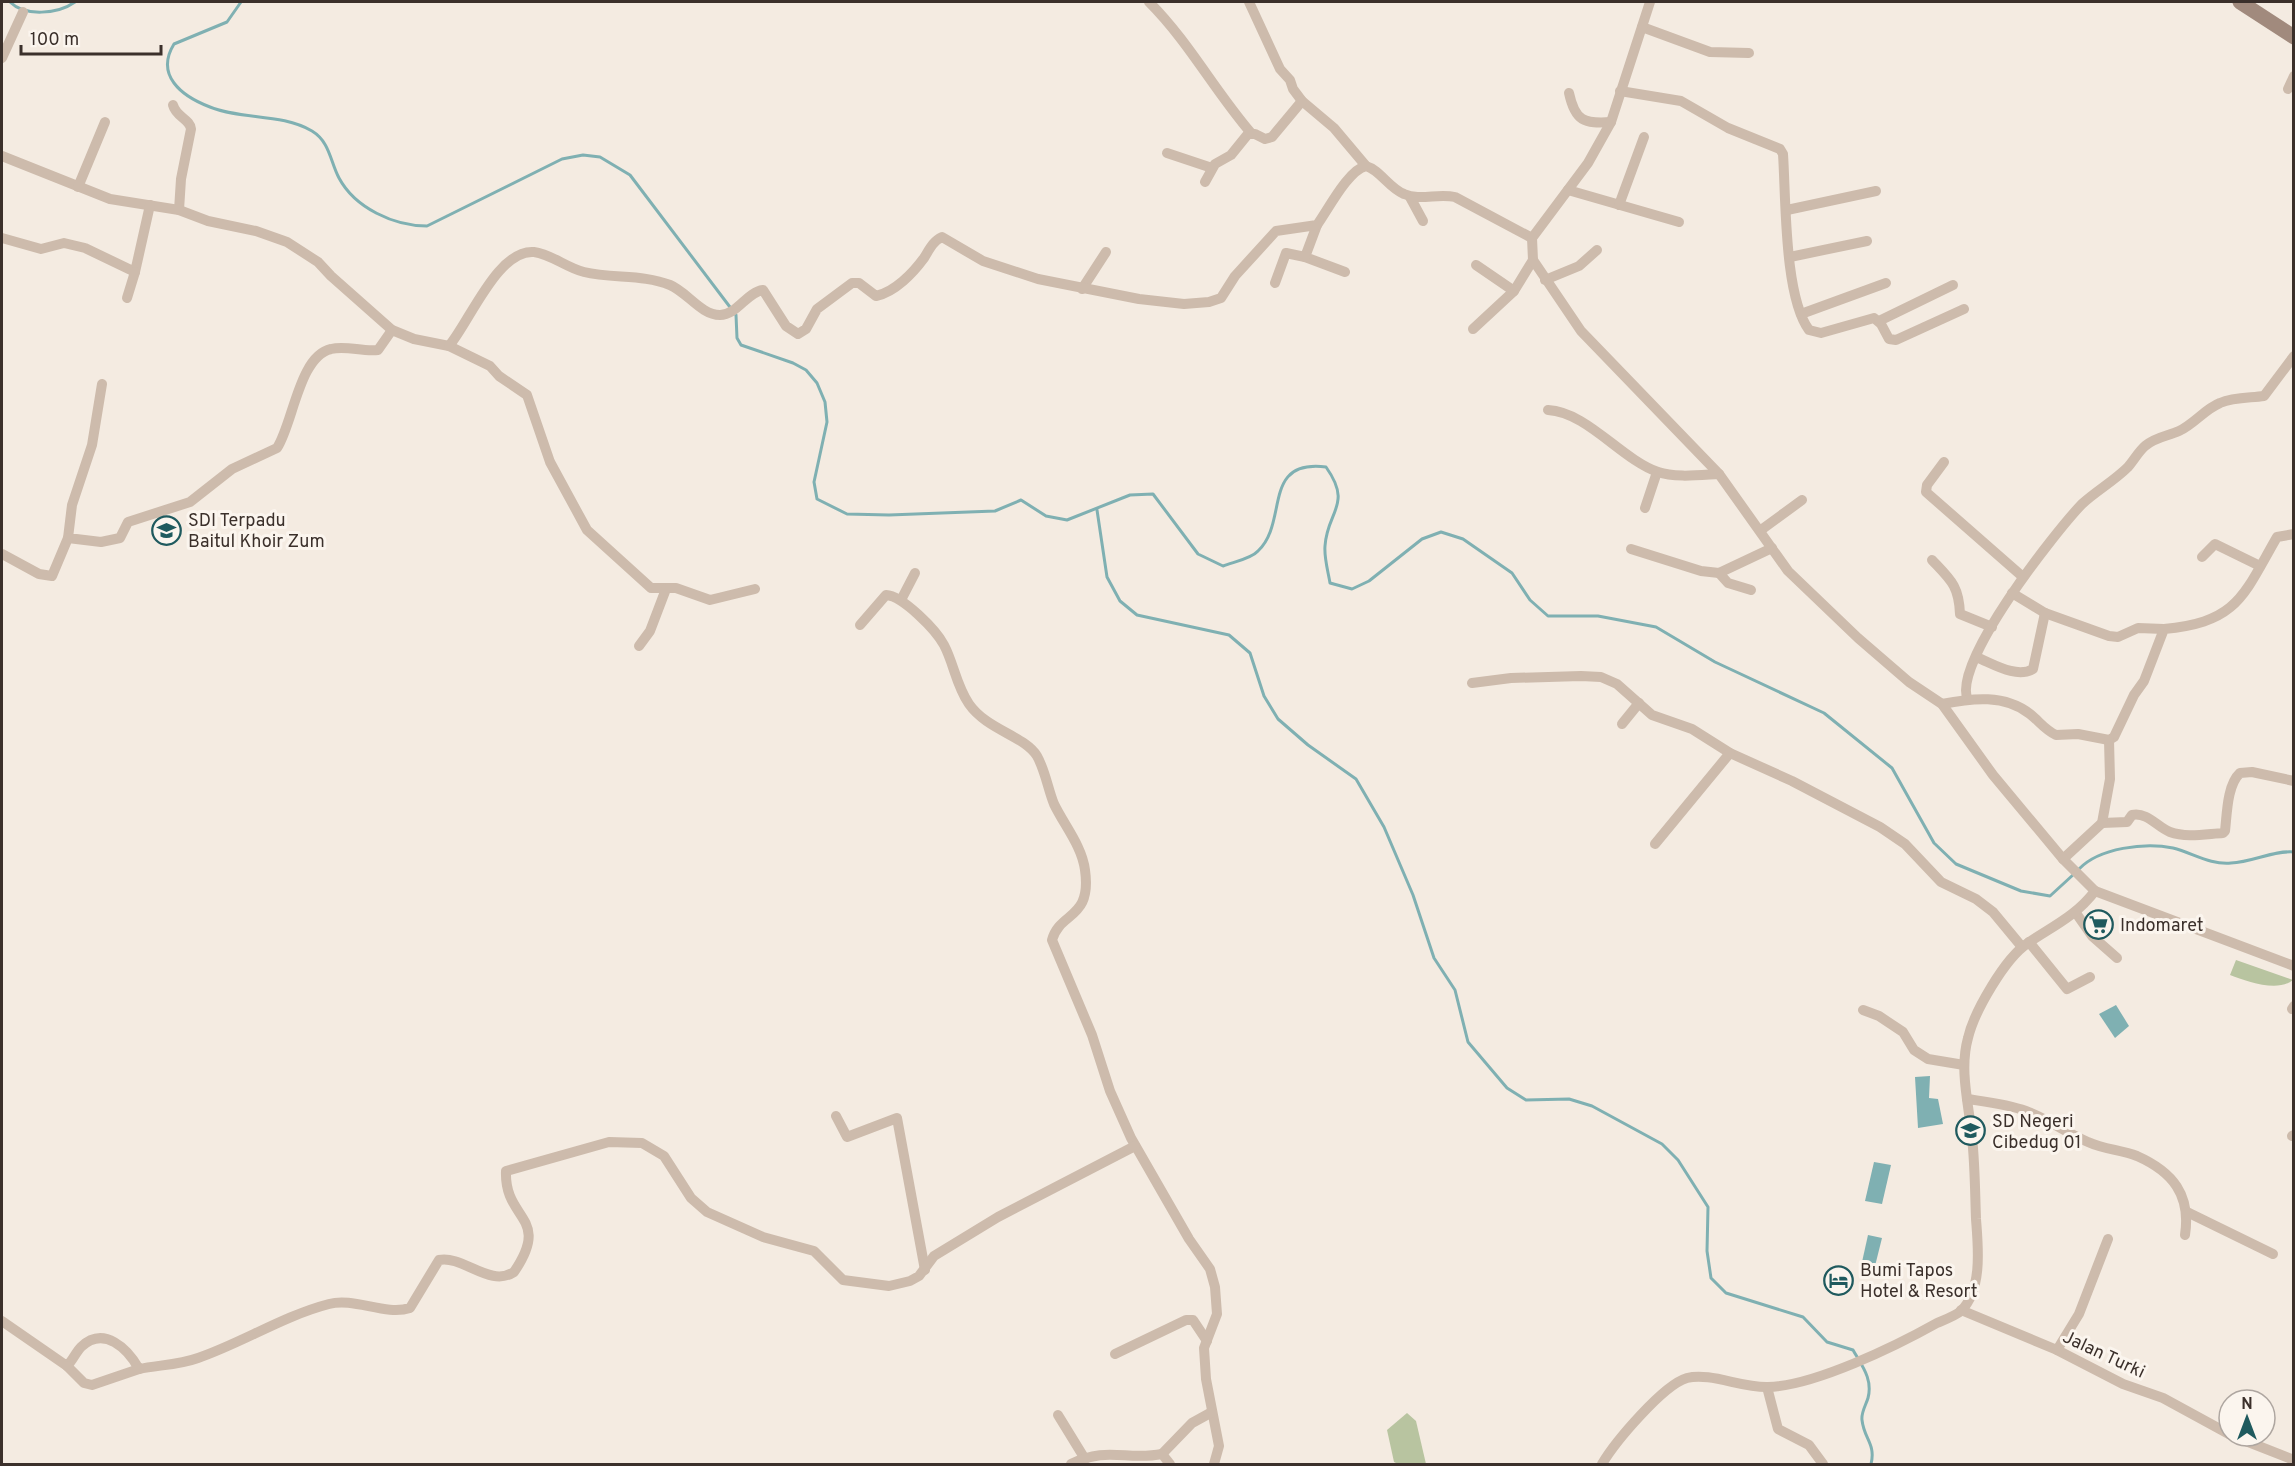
<svg xmlns="http://www.w3.org/2000/svg" width="2295" height="1466" viewBox="0 0 2295 1466" font-family="Overpass,sans-serif">
	<style>
		.green { fill: #b8c4a0 }
		.water { fill: #7fb0b2 }
		.lines { fill: none; stroke-linecap: round; stroke-linejoin: round }
		.stream { stroke: #7fb0b2; stroke-width: 3 }
		.street { stroke: #cdbbac; stroke-width: 10 }
		.secondary { stroke: #a18a7d; stroke-width: 15 }
		.labels { text-anchor: middle; stroke-width: 6; stroke-linejoin: round; paint-order: stroke }
		.poi-label { font-size: 18px; fill: #3b302b; stroke: #fbf5ee; text-anchor: start }
		.street-label { font-size: 18px; fill: #3b302b; stroke: #fbf5ee }
	</style>
	<rect width="100%" height="100%" fill="#f4ebe1"/>
	<!-- green -->
	<g class="green">
		<path d="M2236,960L2293,980C2277,993 2247,981 2230,975Z"/>
		<path d="M1407,1413L1416,1421L1426,1464H1398L1394,1462L1387,1430Z"/>
	</g>
	<!-- water -->
	<g class="water">
		<path d="M2116,1005L2129,1026L2115,1038L2099,1014Z"/>
		<path d="M1930,1076L1929,1098L1938,1099L1943,1124L1918,1128L1915,1077Z"/>
		<path d="M1874,1162L1891,1165L1882,1204L1865,1201Z"/>
		<path d="M1868,1235L1882,1238L1873,1274L1860,1271Z"/>
	</g>
	<g class="lines">
		<!-- stream -->
		<g class="stream">
			<path d="M10,2C25,17 58,14 75,2"/>
			<path d="M241,2L227,22L174,44C155,75 181,96 210,107C242,120 281,113 312,131C330,142 330,161 339,178C355,208 394,226 427,226L562,159L583,155L600,157L630,175L736,315L737,338L741,345L793,363L806,370L817,383L825,402L827,422L814,482L817,499L847,514L889,515L995,511L1021,500L1046,516L1067,520L1130,495L1153,494L1198,554L1223,566C1233,562 1251,559 1258,551C1289,522 1261,459 1326,467C1353,505 1327,511 1325,546C1324,558 1328,571 1330,583L1352,589L1369,581L1422,539L1441,532L1463,539L1512,573L1530,600L1548,616H1598L1656,627L1715,662L1824,713L1892,768L1934,843L1956,864L2021,891L2050,896L2074,874"/>
			<path d="M1097,510L1107,577L1120,601L1137,615L1229,635L1250,653L1264,696L1278,719L1308,745L1356,779L1384,827L1413,895L1434,958L1455,990L1468,1042L1507,1088L1526,1100L1569,1099L1592,1106L1662,1144L1678,1160L1708,1207L1707,1251L1711,1278L1726,1293L1803,1317L1827,1342L1853,1350C1862,1366 1873,1379 1868,1398C1866,1405 1861,1412 1862,1420C1864,1439 1876,1444 1871,1464"/>
			<path d="M2079,869C2099,848 2145,842 2173,848C2193,853 2210,865 2231,863C2253,862 2274,850 2294,852"/>
		</g>
		<!-- street -->
		<g class="street">
			<path d="M1149,2C1189,42 1214,90 1251,133"/>
			<path d="M1249,2L1280,69L1290,80L1293,89L1302,101L1334,128L1366,166"/>
			<path d="M1642,27L1710,52L1749,53"/>
			<path d="M2,58L23,12"/>
			<path d="M2288,89L2294,76"/>
			<path d="M1620,91L1681,101L1728,128L1780,149L1783,154C1786,198 1784,296 1809,330L1821,333L1874,318L1881,324L1889,339L1896,340L1964,309"/>
			<path d="M1569,93C1575,121 1584,124 1611,122"/>
			<path d="M173,105C176,117 190,119 191,129L181,179L179,210"/>
			<path d="M1167,153L1212,168"/>
			<path d="M2,156L110,199L179,210L208,221L256,231L287,242L318,262L331,276L392,330L414,339L449,346L490,366L499,376L527,395L550,462L587,530L651,588H676L710,600L755,589"/>
			<path d="M1205,182L1215,164L1231,155L1248,134H1255L1265,139L1272,137L1302,101"/>
			<path d="M78,187L105,122"/>
			<path d="M1568,190L1679,222"/>
			<path d="M1410,197L1423,221"/>
			<path d="M1619,205L1644,137"/>
			<path d="M1787,210L1876,191"/>
			<path d="M1317,225L1305,257L1345,272"/>
			<path d="M2,238L41,249L64,243L85,248L135,272L150,205"/>
			<path d="M1790,257L1867,241"/>
			<path d="M1476,265L1514,291"/>
			<path d="M1545,280L1579,266L1597,250"/>
			<path d="M1275,283L1286,253L1305,257"/>
			<path d="M1082,289L1106,252"/>
			<path d="M127,298L135,272"/>
			<path d="M1801,314L1886,283"/>
			<path d="M1879,321L1953,285"/>
			<path d="M1473,329L1514,291L1533,260"/>
			<path d="M449,346C470,321 498,249 534,252C551,254 567,268 584,272C612,279 643,274 670,285C687,292 701,315 720,315C737,315 747,292 763,290L786,326L798,334L806,329L817,309L852,283H859L876,296C895,292 913,273 924,258C929,250 933,241 942,237L983,261L1038,279L1139,299L1184,304L1209,302L1221,298L1235,276L1276,231L1317,225C1328,210 1348,170 1366,166C1380,170 1389,188 1404,194C1420,201 1438,193 1455,197L1532,238"/>
			<path d="M102,384L92,445L72,505L68,538L101,542L120,538L128,522L190,502L232,469L277,448C293,424 299,356 331,349C346,345 362,352 378,350L392,330"/>
			<path d="M1548,410C1587,412 1621,459 1658,472C1675,478 1700,475 1719,474"/>
			<path d="M1944,462L1927,485L1926,492L2023,577"/>
			<path d="M1645,508L1657,472"/>
			<path d="M1761,530L1802,500"/>
			<path d="M1631,549L1701,571L1719,573L1772,548"/>
			<path d="M2,554L39,574L52,576L68,538"/>
			<path d="M2202,557L2215,544L2260,566"/>
			<path d="M1932,560C1951,580 1959,586 1960,614L1992,627"/>
			<path d="M1719,573L1728,583L1751,590"/>
			<path d="M2012,593L2045,613L2109,636L2118,637L2138,628L2164,629"/>
			<path d="M901,600L915,573"/>
			<path d="M860,625L886,595C903,596 936,630 944,645C954,664 956,685 969,704C987,730 1025,736 1037,756C1045,770 1048,789 1054,804C1064,825 1082,846 1085,870C1092,920 1060,911 1052,940L1092,1035L1110,1091L1131,1138L1189,1239L1210,1269L1215,1287L1217,1314L1204,1348L1206,1379L1219,1446L1214,1464"/>
			<path d="M639,646L650,631L666,589"/>
			<path d="M1976,657C1992,663 2016,679 2033,669L2045,613"/>
			<path d="M1472,683L1511,678L1581,676L1601,677L1617,684L1652,715L1692,729L1730,753L1792,781L1880,827L1905,844L1941,882L1976,899L1993,912L2022,947"/>
			<path d="M1968,700C1950,665 2056,531 2082,504C2096,491 2114,481 2128,467C2134,460 2139,451 2145,446C2155,437 2168,436 2179,431C2194,424 2205,409 2220,403C2234,397 2250,398 2264,396L2294,356"/>
			<path d="M1942,704C1972,698 2005,694 2030,714C2039,721 2045,730 2056,735L2078,734L2109,740L2114,737L2134,695L2144,681L2164,629C2238,622 2243,596 2277,537L2294,534"/>
			<path d="M1622,724L1639,703"/>
			<path d="M2102,823L2127,822L2132,815C2148,812 2157,827 2170,832C2186,838 2206,834 2223,833L2225,831C2227,814 2227,785 2240,773L2252,772L2294,781"/>
			<path d="M1655,844L1730,753"/>
			<path d="M2063,859L2102,823L2110,779L2109,740"/>
			<path d="M2095,891L2294,966"/>
			<path d="M2076,913L2092,936L2117,958"/>
			<path d="M2029,942L2067,989L2090,977"/>
			<path d="M2292,1009L2294,1006"/>
			<path d="M1863,1010L1879,1016L1903,1032L1914,1050L1928,1059L1964,1065"/>
			<path d="M1967,1099C1987,1102 2007,1104 2026,1111C2048,1119 2067,1133 2088,1142C2103,1149 2121,1150 2137,1156C2173,1172 2191,1195 2185,1235"/>
			<path d="M836,1116L847,1137L897,1118L925,1270"/>
			<path d="M2292,1136L2294,1135"/>
			<path d="M2187,1212L2273,1254"/>
			<path d="M1961,1310L2057,1350L2123,1384L2163,1398L2229,1434"/>
			<path d="M2,1321L67,1366C73,1360 76,1352 81,1347C104,1325 128,1349 139,1369C158,1365 179,1365 198,1358C242,1343 283,1316 329,1304C354,1297 385,1316 410,1308L439,1260C463,1255 490,1288 514,1272C552,1216 504,1221 506,1171L609,1142L642,1143L664,1156L691,1198L707,1212L763,1237L814,1251L843,1280L889,1286L910,1281L919,1276L934,1256L998,1217L1135,1146"/>
			<path d="M2057,1350L2079,1314L2108,1239"/>
			<path d="M1115,1354L1186,1320H1193L1207,1341"/>
			<path d="M67,1366L84,1383L92,1385L139,1369"/>
			<path d="M1767,1387L1778,1429L1809,1445L1823,1464"/>
			<path d="M1058,1415L1085,1459"/>
			<path d="M2233,1436L2294,1460"/>
			<path d="M1162,1454L1192,1423L1212,1412"/>
			<path d="M1071,1464C1107,1446 1127,1461 1162,1454L1170,1464"/>
			<path d="M1602,1464C1615,1442 1663,1385 1687,1378C1710,1372 1742,1388 1768,1387C1814,1386 1896,1346 1937,1323C1944,1320 1955,1316 1961,1311C1983,1289 1978,1246 1976,1219C1975,1192 1975,1165 1972,1137C1969,1105 1959,1070 1968,1038C1974,1012 2005,958 2028,943C2053,926 2076,916 2095,891L2063,859L1993,775L1942,704L1909,682L1858,638L1788,571L1719,474L1581,331L1533,260L1532,238L1588,163L1611,122L1650,2"/>
		</g>
		<!-- secondary -->
		<path class="secondary" d="M2240,2L2294,37"/>
	</g>
	<!-- icons -->
	<defs>
		<symbol id="school-ring" viewBox="-11 -11 22 22"><circle r="9.5" fill="#fbf5ee" stroke="#1f5a5e" stroke-width="1.5"/><path d="M0-5L7-2L0 1L-7-2ZM-4 1L0 2.5L4 1V4Q0 6-4 4Z" fill="#1f5a5e"/></symbol>
		<symbol id="supermarket-ring" viewBox="-11 -11 22 22"><circle r="9.5" fill="#fbf5ee" stroke="#1f5a5e" stroke-width="1.5"/><path d="M-6-5.5h2.5l.6 2H6L4.5 2H-2.5L-4.4-4H-6ZM-1.5 3.2a1.3 1.3 0 1 0 .1 0ZM3 3.2a1.3 1.3 0 1 0 .1 0Z" fill="#1f5a5e"/></symbol>
		<symbol id="hotel-ring" viewBox="-11 -11 22 22"><circle r="9.5" fill="#fbf5ee" stroke="#1f5a5e" stroke-width="1.5"/><path d="M-6-4.5h1.5V1H6V5H4.5V3h-9V5H-6ZM-4 0a1.8 1.8 0 1 1 3.6 0ZM.5 0V-2.5h3Q6-2.5 6 0Z" fill="#1f5a5e"/></symbol>
	</defs>
	<g fill-rule="evenodd">
		<use href="#school-ring" x="150" y="514" width="33" height="33"/>
		<use href="#supermarket-ring" x="2082" y="908" width="33" height="33"/>
		<use href="#school-ring" x="1954" y="1114" width="33" height="33"/>
		<use href="#hotel-ring" x="1822" y="1264" width="33" height="33"/>
	</g>
	<g class="labels">
		<!-- poi labels -->
		<g class="poi-label">
			<text x="188" y="526">SDI Terpadu<tspan x="188" dy="21">Baitul Khoir Zum</tspan></text>
			<text x="2120" y="931">Indomaret</text>
			<text x="1992" y="1127">SD Negeri<tspan x="1992" dy="21">Cibedug 01</tspan></text>
			<text x="1860" y="1276">Bumi Tapos<tspan x="1860" dy="21">Hotel &amp; Resort</tspan></text>
		</g>
		<!-- street labels -->
		<g class="street-label">
			<text transform="translate(2104 1354) rotate(25)" y="6">Jalan Turki</text>
		</g>
	</g>
	<!-- border -->
	<rect width="2295" height="1466" fill="none" stroke="#3b302b" stroke-width="6"/>
	<!-- north arrow -->
	<g transform="translate(2247 1418)"><circle r="28" fill="#fbf5ee" stroke="#aea6a0" stroke-width="1.5"/>
	<path d="M0-4.5L10 22L0 15L-10 22Z" fill="#1f5a5e"/>
	<text y="-9" font-size="16" font-weight="bold" text-anchor="middle" fill="#3b302b">N</text>
	</g>
	<!-- scale -->
	<path d="M21 45v9h140v-9" fill="none" stroke="#3b302b" stroke-width="3"/>
	<text x="30" y="45" font-size="18" fill="#3b302b" stroke="#fbf5ee" stroke-width="4.5" paint-order="stroke">100 m</text>
</svg>
